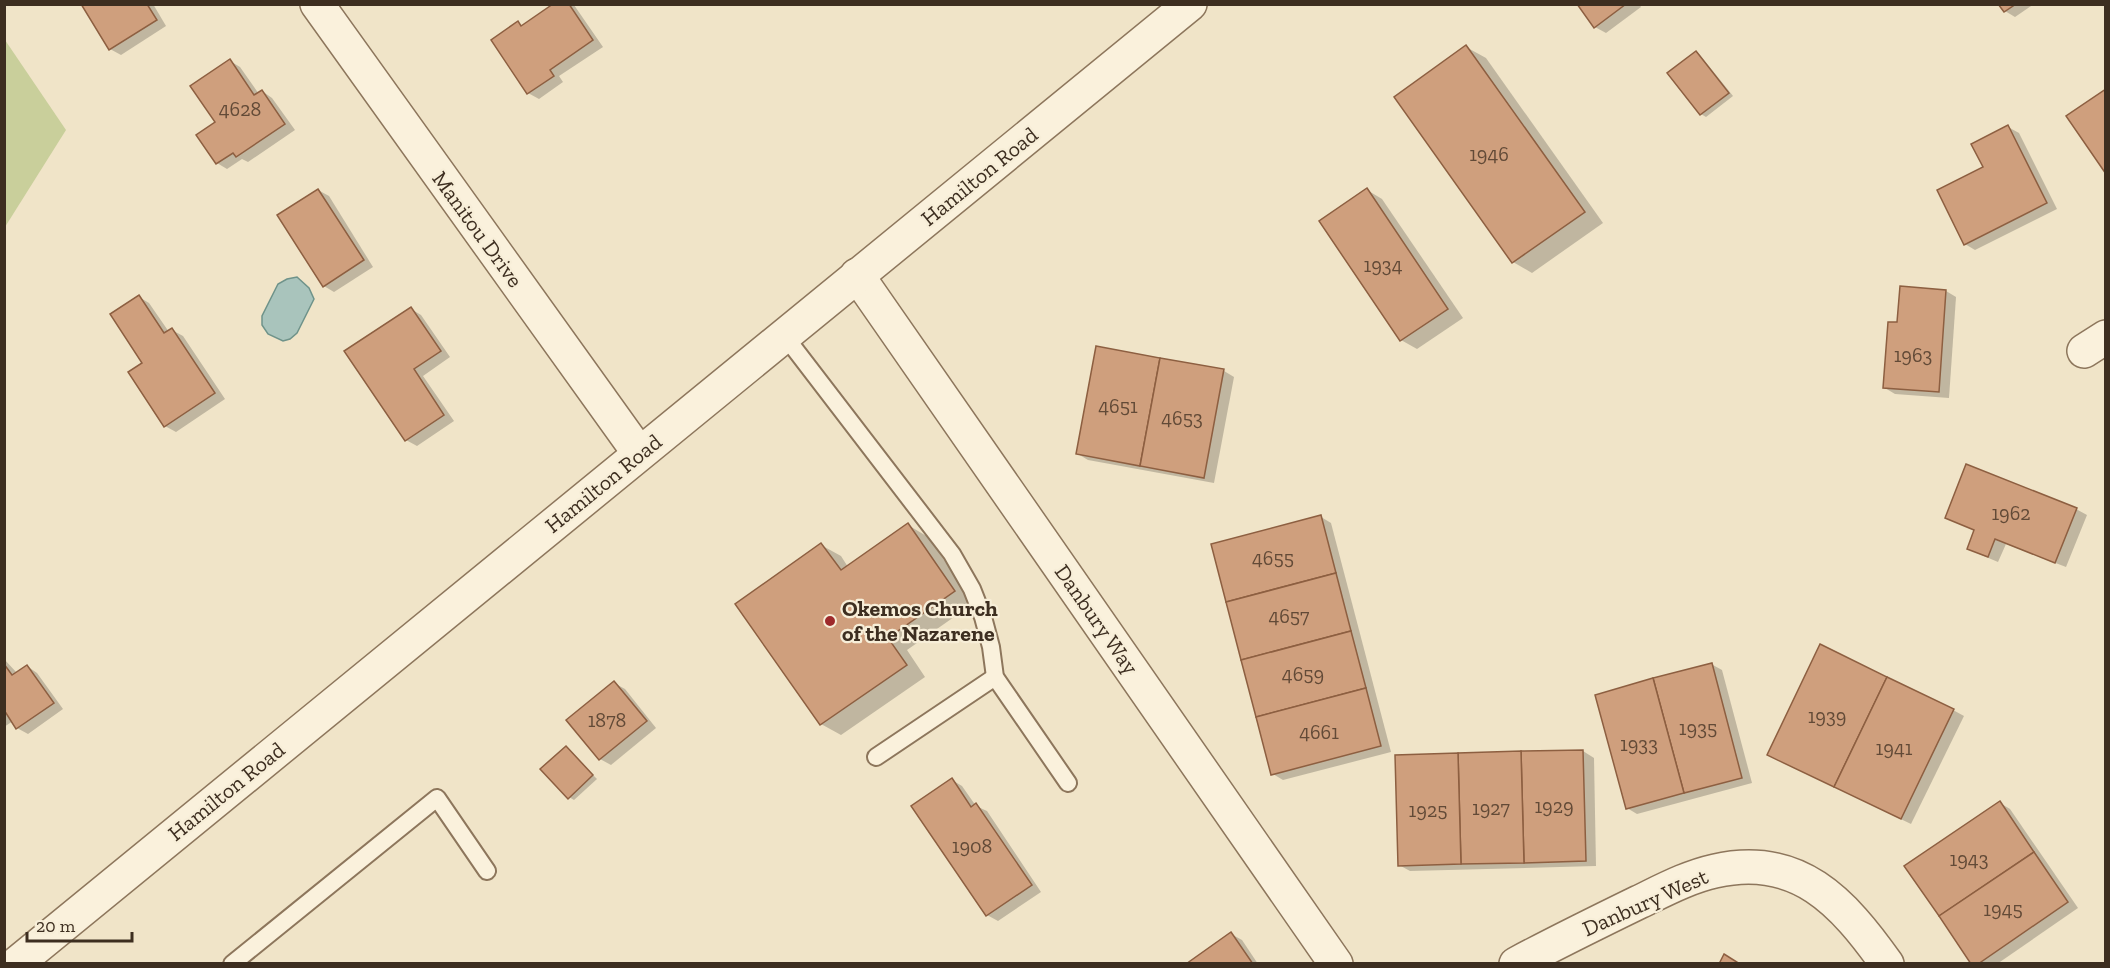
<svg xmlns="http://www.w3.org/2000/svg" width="2110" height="968" viewBox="0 0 2110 968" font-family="'Zilla Slab',serif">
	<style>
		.green { fill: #c9cf9b }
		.water { fill: #a9c4bc; stroke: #6f938a; stroke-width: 1.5 }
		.shadow { fill: #0003 }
		.building { fill: #cf9f7d; stroke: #8d5f41; stroke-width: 1.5 }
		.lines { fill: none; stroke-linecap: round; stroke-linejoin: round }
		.service-casing { stroke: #8d765c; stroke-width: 20 }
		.minor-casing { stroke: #8d765c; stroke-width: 36 }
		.tertiary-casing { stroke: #8d765c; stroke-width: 36 }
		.service { stroke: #faf1dc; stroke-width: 16 }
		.minor { stroke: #faf1dc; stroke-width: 33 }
		.tertiary { stroke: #faf1dc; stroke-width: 33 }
		.poi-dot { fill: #9e2a2b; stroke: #f7eed8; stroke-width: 2 }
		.labels { text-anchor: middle; stroke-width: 4.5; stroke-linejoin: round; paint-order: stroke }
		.number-label { font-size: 20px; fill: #624a37 }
		.street-label { font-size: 22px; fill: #3d2e20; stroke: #f7eed8 }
		.poi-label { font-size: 22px; font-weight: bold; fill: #3d2e20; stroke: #f7eed8; text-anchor: start }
	</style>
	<rect width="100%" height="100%" fill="#f0e4c8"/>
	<!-- green -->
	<path class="green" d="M5,40L66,130L5,227H4Z"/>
	<!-- water -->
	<path class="water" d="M297,277L309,288L314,299L297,333L290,339L283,341L268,334L262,325V316L278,284L287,279Z"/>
	<!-- shadow -->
	<g class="shadow">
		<path d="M82,4H153L166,26L121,55L110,49Z"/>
		<path d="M555,4L574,5L603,47L559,76L563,82L539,99L528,93L518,23L523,26Z"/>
		<path d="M1579,4H1639L1641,7L1606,33L1595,27Z"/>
		<path d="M2000,4H2034L2015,17L2005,11Z"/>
		<path d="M1466,47L1486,58L1603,223L1532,273L1513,262Z"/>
		<path d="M1696,52L1700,55L1733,96L1706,117L1701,114L1669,73Z"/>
		<path d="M230,61L240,67L259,94L262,91L272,98L295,130L248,162L242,159L227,169L217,163V123Z"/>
		<path d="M2008,127L2019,133L2057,209L1975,250L1965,244L1985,168Z"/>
		<path d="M318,190L329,196L373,267L334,292L324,286Z"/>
		<path d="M1367,190L1382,199L1463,318L1417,349L1401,340Z"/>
		<path d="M1946,291L1956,297L1949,398L1895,394L1885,388L1898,324Z"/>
		<path d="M139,297L149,303L169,332L172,330L183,336L225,399L176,432L165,426L144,363Z"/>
		<path d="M411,309L421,315L450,357L423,376L454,421L417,446L406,440Z"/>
		<path d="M1224,371L1234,377L1214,483L1088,460L1078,454Z"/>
		<path d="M2076,509L2087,515L2066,567L2006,544L1998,562L1979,554L1969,548L1976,531L1947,518Z"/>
		<path d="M1321,517L1331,523L1391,752L1283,780L1273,774Z"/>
		<path d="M908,525L928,537L974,603L907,650L925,677L841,735L821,724V545L841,556L848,567Z"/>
		<path d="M4,659L17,673L27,666L37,673L63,709L28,734L17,728L13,721L4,727Z"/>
		<path d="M1711,664L1722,670L1752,783L1637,814L1627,808Z"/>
		<path d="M614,683L625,689L656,728L611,765L600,759Z"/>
		<path d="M1953,710L1964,716L1911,824L1779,760Z"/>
		<path d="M566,748L597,779L574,800L569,797Z"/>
		<path d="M1583,751L1594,758L1596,866L1410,871L1399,865L1397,756Z"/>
		<path d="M952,780L962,786L976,806L987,811L1041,892L998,921L987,915Z"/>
		<path d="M2000,803L2010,809L2078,908L1997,964H1973Z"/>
		<path d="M1231,934L1242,940L1258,964H1189Z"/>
	</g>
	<!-- building -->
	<g class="building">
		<path d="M81,4H147L157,20L109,50Z"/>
		<path d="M553,4H569L593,40L550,70L554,76L527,94L491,40L518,21L521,26Z"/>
		<path d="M1577,4H1626L1594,28Z"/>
		<path d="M1998,4H2016L2004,12Z"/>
		<path d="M1466,45L1585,212L1512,263L1394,97Z"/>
		<path d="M1696,51L1729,93L1700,115L1667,73Z"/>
		<path d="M230,59L254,95L262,90L285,124L236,157L233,153L216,164L196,135L215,122L190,86Z"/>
		<path d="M2106,89V174L2066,116Z"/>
		<path d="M2008,125L2047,203L1964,245L1937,190L1983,167L1971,144Z"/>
		<path d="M1367,188L1448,309L1400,341L1319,221Z"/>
		<path d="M318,189L364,260L323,287L277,215Z"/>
		<path d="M1900,286L1946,290L1939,392L1883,388L1888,322H1897Z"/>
		<path d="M139,295L164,333L172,328L215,393L164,427L128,372L142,363L110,314Z"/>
		<path d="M411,307L441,351L414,369L444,415L405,441L344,351Z"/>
		<path d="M1096,346L1160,358L1140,466L1076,454Z"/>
		<path d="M1160,358L1224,369L1204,478L1140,466Z"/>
		<path d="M1966,464L2077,508L2055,563L1995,539L1988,557L1967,549L1974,530L1945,518Z"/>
		<path d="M1321,515L1336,573L1226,602L1211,544Z"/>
		<path d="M908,523L955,591L888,638L907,665L820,725L735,604L821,543L841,570Z"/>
		<path d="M1336,573L1351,631L1241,660L1226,602Z"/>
		<path d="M1351,631L1366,688L1256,717L1241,660Z"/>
		<path d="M1820,644L1887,677L1834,787L1767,755Z"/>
		<path d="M1712,663L1742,778L1684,793L1653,678Z"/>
		<path d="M4,664L12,675L27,665L54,703L16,729L6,713L4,714Z"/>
		<path d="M1887,677L1954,709L1901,819L1834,787Z"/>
		<path d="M1653,678L1684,793L1626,809L1595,695Z"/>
		<path d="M614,681L647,721L599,760L566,720Z"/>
		<path d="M1366,688L1381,746L1271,775L1256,717Z"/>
		<path d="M566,746L593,775L568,799L540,769Z"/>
		<path d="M1583,750L1586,861L1524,863L1521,751Z"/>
		<path d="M1521,751L1524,863L1461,864L1458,753Z"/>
		<path d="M1458,753L1461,864L1398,866L1395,755Z"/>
		<path d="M952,778L971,807L976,803L1032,885L986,916L911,806Z"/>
		<path d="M2000,801L2034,852L1939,916L1904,866Z"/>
		<path d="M2034,852L2068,902L1978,964H1971L1939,916Z"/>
		<path d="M1231,932L1253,964H1186Z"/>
		<path d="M1724,954L1740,964H1719Z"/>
	</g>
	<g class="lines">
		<defs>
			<g id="service">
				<path d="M784,335L952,554L972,589L983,617L991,647L995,677L1068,783"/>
				<path d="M876,757L995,677"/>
				<path d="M232,964L437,798L487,871"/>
			</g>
			<g id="minor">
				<path d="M317,4L639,453"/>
				<path d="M857,275L1336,964"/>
				<path d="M2084,351L2106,337"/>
				<path d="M1516,964C1557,942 1598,922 1639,902C1664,890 1688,877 1715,871C1798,852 1843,902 1887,964"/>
			</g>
			<path id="tertiary" d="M16,964L1190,4"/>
		</defs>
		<!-- service casing -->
		<use href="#service" class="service-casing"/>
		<!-- minor casing -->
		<use href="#minor" class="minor-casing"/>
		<!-- tertiary casing -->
		<use href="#tertiary" class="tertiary-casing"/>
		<!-- service -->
		<use href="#service" class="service"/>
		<!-- minor -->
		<use href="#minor" class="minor"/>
		<!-- tertiary -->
		<use href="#tertiary" class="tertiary"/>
	</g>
	<!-- markers -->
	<circle class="poi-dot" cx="830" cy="621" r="6"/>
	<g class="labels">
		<!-- number labels -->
		<g class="number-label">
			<text x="240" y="116">4628</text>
			<text x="1489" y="161">1946</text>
			<text x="1383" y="272">1934</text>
			<text x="1913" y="362">1963</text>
			<text x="1118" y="413">4651</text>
			<text x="1182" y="425">4653</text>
			<text x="2011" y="520">1962</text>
			<text x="1273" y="565">4655</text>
			<text x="1289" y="623">4657</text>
			<text x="1303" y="681">4659</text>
			<text x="1827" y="723">1939</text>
			<text x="607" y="727">1878</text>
			<text x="1698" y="735">1935</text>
			<text x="1319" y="739">4661</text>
			<text x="1639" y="751">1933</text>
			<text x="1894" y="755">1941</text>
			<text x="1554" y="813">1929</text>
			<text x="1491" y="815">1927</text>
			<text x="1428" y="817">1925</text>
			<text x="972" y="853">1908</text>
			<text x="1969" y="866">1943</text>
			<text x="2003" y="916">1945</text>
		</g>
		<!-- street labels -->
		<g class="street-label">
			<text transform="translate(979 176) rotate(-39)" y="8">Hamilton Road</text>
			<text transform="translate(478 229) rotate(54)" y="8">Manitou Drive</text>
			<text transform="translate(603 483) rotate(-39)" y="8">Hamilton Road</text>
			<text transform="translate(1097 619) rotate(55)" y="8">Danbury Way</text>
			<text transform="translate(226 791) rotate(-39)" y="8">Hamilton Road</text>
			<text transform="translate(1645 902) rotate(-24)" y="8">Danbury West</text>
		</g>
		<!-- poi labels -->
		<g class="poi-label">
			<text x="842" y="616">Okemos Church<tspan x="842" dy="25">of the Nazarene</tspan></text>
		</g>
	</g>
	<!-- border -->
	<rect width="2110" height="968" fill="none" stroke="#3d2e20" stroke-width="12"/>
	<!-- scale -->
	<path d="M27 932v9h105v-9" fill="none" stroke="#3d2e20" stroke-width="3"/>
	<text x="36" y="932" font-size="18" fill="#3d2e20" stroke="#f7eed8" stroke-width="4.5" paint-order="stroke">20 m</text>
</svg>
